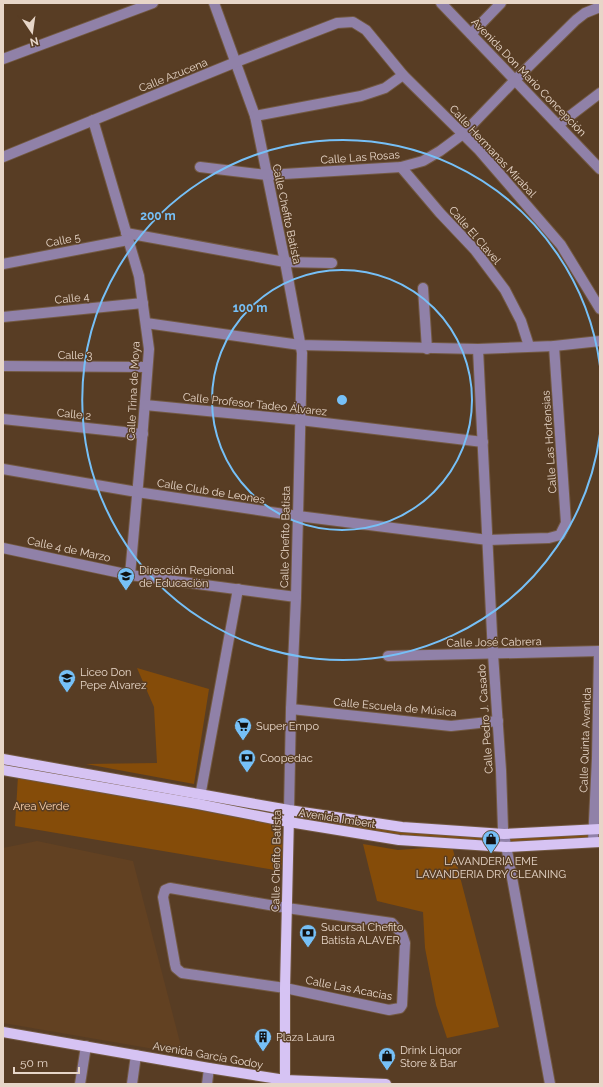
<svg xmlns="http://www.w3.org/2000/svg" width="603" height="1087" viewBox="0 0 603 1087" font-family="Raleway,sans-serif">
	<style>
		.built { fill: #624122 }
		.green { fill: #854c09 }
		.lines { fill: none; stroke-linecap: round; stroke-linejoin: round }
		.minor-casing { stroke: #725942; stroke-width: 12 }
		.major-casing { stroke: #725942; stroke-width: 12 }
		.minor { stroke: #9081a8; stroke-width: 10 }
		.major { stroke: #d6c3f3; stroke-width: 10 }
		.ring { fill: none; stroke: #76c0f7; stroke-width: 2 }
		.labels { text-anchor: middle; stroke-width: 3; stroke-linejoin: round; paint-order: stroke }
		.street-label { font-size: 11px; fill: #e7d6c8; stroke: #583d24 }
		.poi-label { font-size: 11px; fill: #e7d6c8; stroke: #583d24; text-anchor: start }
		.park-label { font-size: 11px; fill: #fad1ad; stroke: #583d24 }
		.centre { fill: #76c0f7; stroke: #583d24; stroke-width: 2 }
		.ring-label { font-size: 12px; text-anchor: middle; font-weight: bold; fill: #76c0f7; stroke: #583d24; stroke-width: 3; stroke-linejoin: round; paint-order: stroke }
	</style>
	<rect width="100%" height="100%" fill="#583d24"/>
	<!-- built -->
	<path class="built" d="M37,841L133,861L183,1054L3,1023V848Z"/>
	<!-- green -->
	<g class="green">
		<path d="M137,668L209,689L194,784L86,764L157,763L154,707Z"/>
		<path d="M18,776L282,826L283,850L281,871L15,826Z"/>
		<path d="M293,813L500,836L499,843L398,836L292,819Z"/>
		<path d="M591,832L590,839L508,844V837Z"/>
		<path d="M363,844L398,850L452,846L499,1027L447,1038L436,1005L425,948L423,912L377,901Z"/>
	</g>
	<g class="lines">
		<defs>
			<g id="minor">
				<path d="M214,3L255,116L285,262L302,353L296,597L291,709L289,810"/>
				<path d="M441,3L600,169"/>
				<path d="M471,34L501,3"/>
				<path d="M3,59L153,3"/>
				<path d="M255,116L361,96L385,88L403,75"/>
				<path d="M93,120L139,276L149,349L142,440L130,575"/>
				<path d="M558,125L600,93"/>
				<path d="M3,157L236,62L337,23L353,22L366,30L403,75L479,150L561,245L600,309"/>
				<path d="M200,167L267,175L401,167L423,161L440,151L463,134L514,81L576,20L585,13L600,7"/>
				<path d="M401,167L440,213L475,250L505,290L521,321L529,346"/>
				<path d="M126,233L285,262L332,263"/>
				<path d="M3,264L128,240"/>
				<path d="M423,288L427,349"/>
				<path d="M3,317L143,303"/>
				<path d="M146,323L300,345L478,349L554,346L600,341"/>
				<path d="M478,349L493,654L501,770L503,829L550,1084"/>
				<path d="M3,366L147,367"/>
				<path d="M145,405L300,420L483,442"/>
				<path d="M3,419L143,434"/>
				<path d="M3,469L137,492L298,516L488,540L549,538L560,535L566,523L554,346"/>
				<path d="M3,548L130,575L296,597"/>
				<path d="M388,656L600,651"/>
				<path d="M291,709L451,726L498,721"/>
				<path d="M199,802L238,589"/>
				<path d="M593,842L597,758L599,651"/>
				<path d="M170,888L287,908L392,923L402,934L405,943L402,1005L400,1008L389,1010L285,988L182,973L176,968L175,964L163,897L165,890Z"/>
				<path d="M80,1084L86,1046"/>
				<path d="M132,1084L136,1055"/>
				<path d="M207,1084L209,1068"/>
			</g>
			<g id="major">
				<path d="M3,759L289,810L402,827L504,834L600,829"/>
				<path d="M3,770L198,804L289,822L399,840L506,847L600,842"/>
				<path d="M3,1032L209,1068L285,1080L386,1084"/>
				<path d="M285,1084V988L289,816"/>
			</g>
		</defs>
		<!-- minor casing -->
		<use href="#minor" class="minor-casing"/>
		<!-- major casing -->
		<use href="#major" class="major-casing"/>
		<!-- minor -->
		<use href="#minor" class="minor"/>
		<!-- major -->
		<use href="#major" class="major"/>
	</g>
	<!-- distance rings -->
	<g class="ring">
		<circle cx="342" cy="400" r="130"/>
		<path d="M600 434A260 260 0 1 1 600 366"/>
	</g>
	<!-- icons -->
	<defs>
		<symbol id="school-pin" viewBox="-11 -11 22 30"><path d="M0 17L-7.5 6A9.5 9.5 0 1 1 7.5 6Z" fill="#76c0f7" stroke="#583d24"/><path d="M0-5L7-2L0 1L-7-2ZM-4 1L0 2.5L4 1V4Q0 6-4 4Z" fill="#111"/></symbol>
		<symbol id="supermarket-pin" viewBox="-11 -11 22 30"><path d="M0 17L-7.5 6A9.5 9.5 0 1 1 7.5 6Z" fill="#76c0f7" stroke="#583d24"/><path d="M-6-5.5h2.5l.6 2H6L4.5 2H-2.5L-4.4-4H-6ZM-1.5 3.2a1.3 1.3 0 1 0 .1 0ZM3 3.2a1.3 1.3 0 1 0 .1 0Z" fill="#111"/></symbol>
		<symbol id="bank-pin" viewBox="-11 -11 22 30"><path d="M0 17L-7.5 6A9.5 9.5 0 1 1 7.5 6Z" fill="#76c0f7" stroke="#583d24"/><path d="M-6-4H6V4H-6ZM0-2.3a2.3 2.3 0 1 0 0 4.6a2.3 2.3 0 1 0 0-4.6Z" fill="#111"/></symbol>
		<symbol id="shop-pin" viewBox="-11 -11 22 30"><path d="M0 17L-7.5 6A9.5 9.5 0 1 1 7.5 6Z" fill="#76c0f7" stroke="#583d24"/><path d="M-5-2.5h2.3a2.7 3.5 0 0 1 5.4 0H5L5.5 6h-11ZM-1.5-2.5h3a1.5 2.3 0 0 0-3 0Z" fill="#111"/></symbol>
		<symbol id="building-pin" viewBox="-11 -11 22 30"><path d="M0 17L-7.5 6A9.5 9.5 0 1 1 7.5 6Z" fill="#76c0f7" stroke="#583d24"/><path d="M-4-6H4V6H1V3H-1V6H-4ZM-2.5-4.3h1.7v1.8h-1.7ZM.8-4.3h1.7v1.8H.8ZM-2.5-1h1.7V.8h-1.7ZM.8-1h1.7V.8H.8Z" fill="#111"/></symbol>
	</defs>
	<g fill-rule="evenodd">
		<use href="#school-pin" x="116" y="566" width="20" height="27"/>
		<use href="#school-pin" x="57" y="668" width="20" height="27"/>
		<use href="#supermarket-pin" x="233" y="716" width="20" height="27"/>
		<use href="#bank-pin" x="237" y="748" width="20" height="27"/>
		<use href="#shop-pin" x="481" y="829" width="20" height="27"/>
		<use href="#bank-pin" x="298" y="923" width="20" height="27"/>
		<use href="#building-pin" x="253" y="1027" width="20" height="27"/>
		<use href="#shop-pin" x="377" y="1046" width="20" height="27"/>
	</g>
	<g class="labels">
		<!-- street labels -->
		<g class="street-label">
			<text transform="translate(173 75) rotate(-22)" y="4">Calle Azucena</text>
			<text transform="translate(529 77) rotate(46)" y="4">Avenida Don Mario Concepción</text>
			<text transform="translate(493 151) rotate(47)" y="4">Calle Hermanas Mirabal</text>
			<text transform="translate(360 157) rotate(-4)" y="4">Calle Las Rosas</text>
			<text transform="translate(287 214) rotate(78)" y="4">Calle Chefito Batista</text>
			<text transform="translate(475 235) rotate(49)" y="4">Calle El Clavel</text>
			<text transform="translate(63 240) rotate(-11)" y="4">Calle 5</text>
			<text transform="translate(72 298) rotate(-6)" y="4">Calle 4</text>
			<text x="75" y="359">Calle 3</text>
			<text transform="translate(133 391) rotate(-87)" y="4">Calle Trina de Moya</text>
			<text transform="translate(255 404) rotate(6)" y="4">Calle Profesor Tadeo Álvarez</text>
			<text transform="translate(74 414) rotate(6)" y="4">Calle 2</text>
			<text transform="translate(549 442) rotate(-94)" y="4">Calle Las Hortensias</text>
			<text transform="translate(211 491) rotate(9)" y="4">Calle Club de Leones</text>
			<text transform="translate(285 537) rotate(-89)" y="4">Calle Chefito Batista</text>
			<text transform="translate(69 549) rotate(12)" y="4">Calle 4 de Marzo</text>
			<text transform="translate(494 642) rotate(-1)" y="4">Calle José Cabrera</text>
			<text transform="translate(395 707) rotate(5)" y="4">Calle Escuela de Música</text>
			<text transform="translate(485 719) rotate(-94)" y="4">Calle Pedro J. Casado</text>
			<text transform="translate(585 740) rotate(-88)" y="4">Calle Quinta Avenida</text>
			<text transform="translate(337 818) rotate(9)" y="4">Avenida Imbert</text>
			<text transform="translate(276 861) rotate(-89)" y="4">Calle Chefito Batista</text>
			<text transform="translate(349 988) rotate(11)" y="4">Calle Las Acacias</text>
			<text transform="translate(208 1055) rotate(10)" y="4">Avenida García Godoy</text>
		</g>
		<!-- poi labels -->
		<g class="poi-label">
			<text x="139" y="574">Dirección Regional<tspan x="139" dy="13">de Educación</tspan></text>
			<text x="80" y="676">Liceo Don<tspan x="80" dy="13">Pepe Alvarez</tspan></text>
			<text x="256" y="730">Super Empo</text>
			<text x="260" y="762">Coopedac</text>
			<text x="491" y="865" text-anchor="middle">LAVANDERIA EME<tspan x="491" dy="13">LAVANDERIA DRY CLEANING</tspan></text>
			<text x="321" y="931">Sucursal Chefito<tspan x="321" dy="13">Batista ALAVER</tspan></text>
			<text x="276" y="1041">Plaza Laura</text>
			<text x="400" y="1054">Drink Liquor<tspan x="400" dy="13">Store &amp; Bar</tspan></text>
		</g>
		<!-- park labels -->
		<g class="park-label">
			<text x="41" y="810">Area Verde</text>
		</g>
	</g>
	<circle cx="342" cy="400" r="6" class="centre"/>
	<g class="ring-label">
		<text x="158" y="220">200 m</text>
		<text x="250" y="312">100 m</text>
	</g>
	<!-- border -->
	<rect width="603" height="1087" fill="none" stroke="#e7d6c8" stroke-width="8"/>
	<!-- north arrow -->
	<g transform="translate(32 32) rotate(167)" stroke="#583d24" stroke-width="3" paint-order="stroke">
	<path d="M0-3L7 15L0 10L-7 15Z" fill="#e7d6c8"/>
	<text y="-6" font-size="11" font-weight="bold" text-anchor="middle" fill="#e7d6c8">N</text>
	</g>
	<!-- scale -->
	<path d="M14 1067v6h65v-6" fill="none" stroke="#e7d6c8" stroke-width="2"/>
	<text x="20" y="1067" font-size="12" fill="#e7d6c8" stroke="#583d24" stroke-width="3" paint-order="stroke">50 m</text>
</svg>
